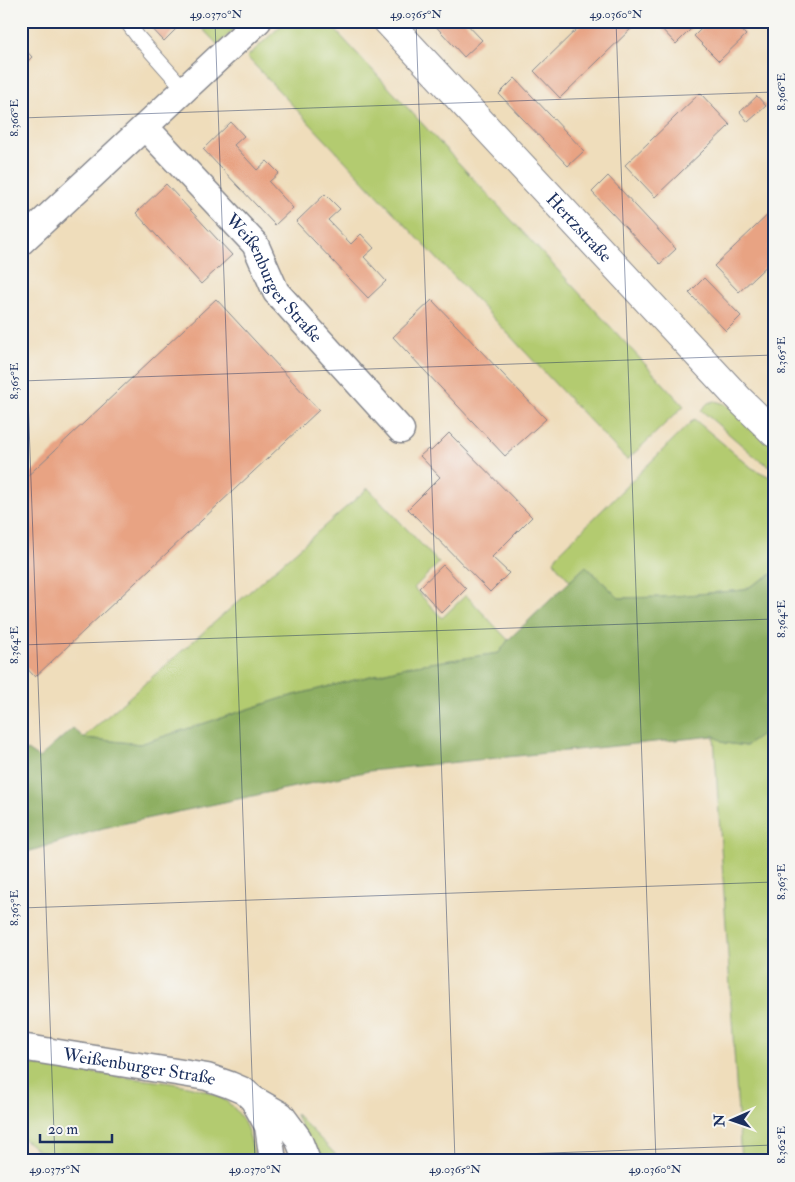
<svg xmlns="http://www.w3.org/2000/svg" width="795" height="1182" viewBox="0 0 795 1182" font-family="'IM FELL Double Pica',serif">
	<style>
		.green { fill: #b3cb6f; stroke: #677d66 }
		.forest { fill: #8eaf62; stroke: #546f60 }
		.building { fill: #e8a383 }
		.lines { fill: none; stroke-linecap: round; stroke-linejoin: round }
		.service-casing { stroke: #85868c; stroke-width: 16 }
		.minor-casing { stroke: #85868c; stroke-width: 29 }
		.secondary-casing { stroke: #85868c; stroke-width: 30 }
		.service { stroke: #fff; stroke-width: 14 }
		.minor { stroke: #fff; stroke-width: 26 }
		.secondary { stroke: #fff; stroke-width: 28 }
		.ticks { fill: none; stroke: #1b2f5e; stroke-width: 1; stroke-opacity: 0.45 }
		.labels { text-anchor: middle; stroke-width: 4; stroke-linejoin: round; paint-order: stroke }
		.street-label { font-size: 18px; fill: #1b2f5e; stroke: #f6f6f2 }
		.neatline { fill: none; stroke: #1b2f5e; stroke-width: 2 }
		.ticks-label { font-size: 12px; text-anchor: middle; fill: #1b2f5e }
	</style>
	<rect width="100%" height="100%" fill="#f6f6f2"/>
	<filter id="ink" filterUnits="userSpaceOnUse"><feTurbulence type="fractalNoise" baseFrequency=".02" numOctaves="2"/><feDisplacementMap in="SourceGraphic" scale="10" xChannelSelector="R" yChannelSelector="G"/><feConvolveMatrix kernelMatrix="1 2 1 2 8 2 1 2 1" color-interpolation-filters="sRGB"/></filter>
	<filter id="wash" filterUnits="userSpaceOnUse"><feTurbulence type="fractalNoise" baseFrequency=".0096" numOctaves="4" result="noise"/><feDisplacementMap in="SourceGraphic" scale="20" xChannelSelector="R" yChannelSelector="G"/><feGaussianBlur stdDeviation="1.12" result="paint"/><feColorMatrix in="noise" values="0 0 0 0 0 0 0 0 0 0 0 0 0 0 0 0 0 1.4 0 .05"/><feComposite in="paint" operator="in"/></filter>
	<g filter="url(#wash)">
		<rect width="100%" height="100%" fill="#efddbb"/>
		<!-- green -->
		<g class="green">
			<path d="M195,21H243L218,45Z"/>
			<path d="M286,21H327L684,406L627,460L247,57Z"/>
			<path d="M715,401L725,404L730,408L774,444V468L759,460L701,410L708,403Z"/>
			<path d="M694,419L752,468L774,479V573L744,590L664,597L619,598L586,566L570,581L556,565L554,561L557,555Z"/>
			<path d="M368,488L439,563L414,588L442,618L466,595L508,640L499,653L410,666L283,698L140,744L84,738L86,735Z"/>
			<path d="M774,726V1161H741L714,736L725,743L746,746Z"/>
			<path d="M21,1063C58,1068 94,1073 131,1078C160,1082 202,1084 226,1101C246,1116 251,1137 255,1161H56L39,1151L21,1137Z"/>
			<path d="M295,1113L342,1161H324L305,1135Z"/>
		</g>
		<!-- forest -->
		<path class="forest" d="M586,566L619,598L664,597L744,590L774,573V726L746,746L725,743L714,736L369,771L103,828L21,854V755L27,750L39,758L73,728L84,738L140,744L283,698L410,666L499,653L508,640Z"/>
		<g id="blocks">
			<!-- building -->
			<g class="building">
				<path d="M145,21H182L183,22L164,41Z"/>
				<path d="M431,21H464L482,40L464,57Z"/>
				<path d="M585,21H636L638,22L560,98L534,71Z"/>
				<path d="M662,21H686L692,28L676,44L658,25Z"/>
				<path d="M709,21H733L746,35L719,61L694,36Z"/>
				<path d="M21,45L32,57L21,68Z"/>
				<path d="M515,78L584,151L568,166L499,94Z"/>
				<path d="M700,93L730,125L655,197L625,165Z"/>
				<path d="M757,96L766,106L748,122L740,112Z"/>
				<path d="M231,122L244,136L234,145L257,170L267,161L279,173L269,182L293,208L275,225L203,149Z"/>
				<path d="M608,176L676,249L660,264L592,192Z"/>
				<path d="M166,184L232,255L201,284L136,213Z"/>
				<path d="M325,194L340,209L328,220L351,244L361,234L374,248L364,257L386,281L368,298L296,222Z"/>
				<path d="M774,209V259L739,292L714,266Z"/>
				<path d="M704,278L741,316L726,331L689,293Z"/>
				<path d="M216,299L319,410L35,677L21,662V482Z"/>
				<path d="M432,300L546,419L505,456L393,337Z"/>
				<path d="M449,433L532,517L492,557L509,573L490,592L408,509L440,477L420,456L428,449L431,451Z"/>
				<path d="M443,565L466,589L442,613L419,588Z"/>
			</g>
		</g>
	</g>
	<g filter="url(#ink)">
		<use href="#blocks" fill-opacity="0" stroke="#85868c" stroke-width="1"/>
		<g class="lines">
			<defs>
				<path id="service" d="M126,21L138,37L185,90"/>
				<g id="minor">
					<path id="s1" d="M145,127L255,244L276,292L401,430"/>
					<path d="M21,242L258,21"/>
					<path id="s2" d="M21,1047L207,1077L230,1085L244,1091L253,1099L281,1115L298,1138L307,1161"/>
					<path d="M253,1099L268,1126L273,1161"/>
				</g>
				<g id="secondary">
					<path id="s3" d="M387,21L740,400L774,433"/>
				</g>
			</defs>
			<!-- service casing -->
			<use href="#service" class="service-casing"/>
			<!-- minor casing -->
			<use href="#minor" class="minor-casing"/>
			<!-- secondary casing -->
			<use href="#secondary" class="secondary-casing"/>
			<!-- service -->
			<use href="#service" class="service"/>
			<!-- minor -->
			<use href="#minor" class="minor"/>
			<!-- secondary -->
			<use href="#secondary" class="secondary"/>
		</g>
	</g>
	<!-- ticks -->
	<path class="ticks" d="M215,21L255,1161M416,21L455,1161M616,21L656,1161M21,118L774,92M21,197L55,1161M21,381L774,355M21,645L774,619M21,908L774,882M327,1161L774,1145"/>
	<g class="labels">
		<!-- street labels -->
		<g class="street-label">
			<text dy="6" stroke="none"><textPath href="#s3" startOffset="282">Hertzstraße</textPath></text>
			<text dy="6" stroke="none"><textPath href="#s1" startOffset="200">Weißenburger Straße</textPath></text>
			<text dy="6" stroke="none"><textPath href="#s2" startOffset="120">Weißenburger Straße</textPath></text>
		</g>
	</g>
	<!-- margin -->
	<rect width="795" height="1182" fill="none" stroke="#f6f6f2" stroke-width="55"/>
	<!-- north arrow -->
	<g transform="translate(732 1120) rotate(268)" stroke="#f6f6f2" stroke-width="4" paint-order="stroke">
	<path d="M0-4L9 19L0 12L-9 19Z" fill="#1b2f5e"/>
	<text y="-8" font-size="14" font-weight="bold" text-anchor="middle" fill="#1b2f5e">N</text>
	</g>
	<!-- scale -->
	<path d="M40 1134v8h72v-8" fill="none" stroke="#1b2f5e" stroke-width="2.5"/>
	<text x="48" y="1134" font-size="15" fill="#1b2f5e" stroke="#f6f6f2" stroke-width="4" paint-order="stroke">20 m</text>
	<rect x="28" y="28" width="740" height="1126" class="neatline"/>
	<g class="ticks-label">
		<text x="216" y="18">49.0370°N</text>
		<text x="416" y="18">49.0365°N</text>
		<text x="616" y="18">49.0360°N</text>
		<text transform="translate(781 92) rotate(-90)" y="4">8.366°E</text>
		<text transform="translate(14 118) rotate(-90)" y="4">8.366°E</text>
		<text transform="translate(781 355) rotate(-90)" y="4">8.365°E</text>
		<text transform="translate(14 381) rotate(-90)" y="4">8.365°E</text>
		<text transform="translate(781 619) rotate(-90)" y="4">8.364°E</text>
		<text transform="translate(14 645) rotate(-90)" y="4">8.364°E</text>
		<text transform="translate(781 882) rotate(-90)" y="4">8.363°E</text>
		<text transform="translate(14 908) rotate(-90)" y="4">8.363°E</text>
		<text transform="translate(781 1145) rotate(-90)" y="4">8.362°E</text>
		<text x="55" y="1173">49.0375°N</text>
		<text x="255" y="1173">49.0370°N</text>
		<text x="455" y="1173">49.0365°N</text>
		<text x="655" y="1173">49.0360°N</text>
	</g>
</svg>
